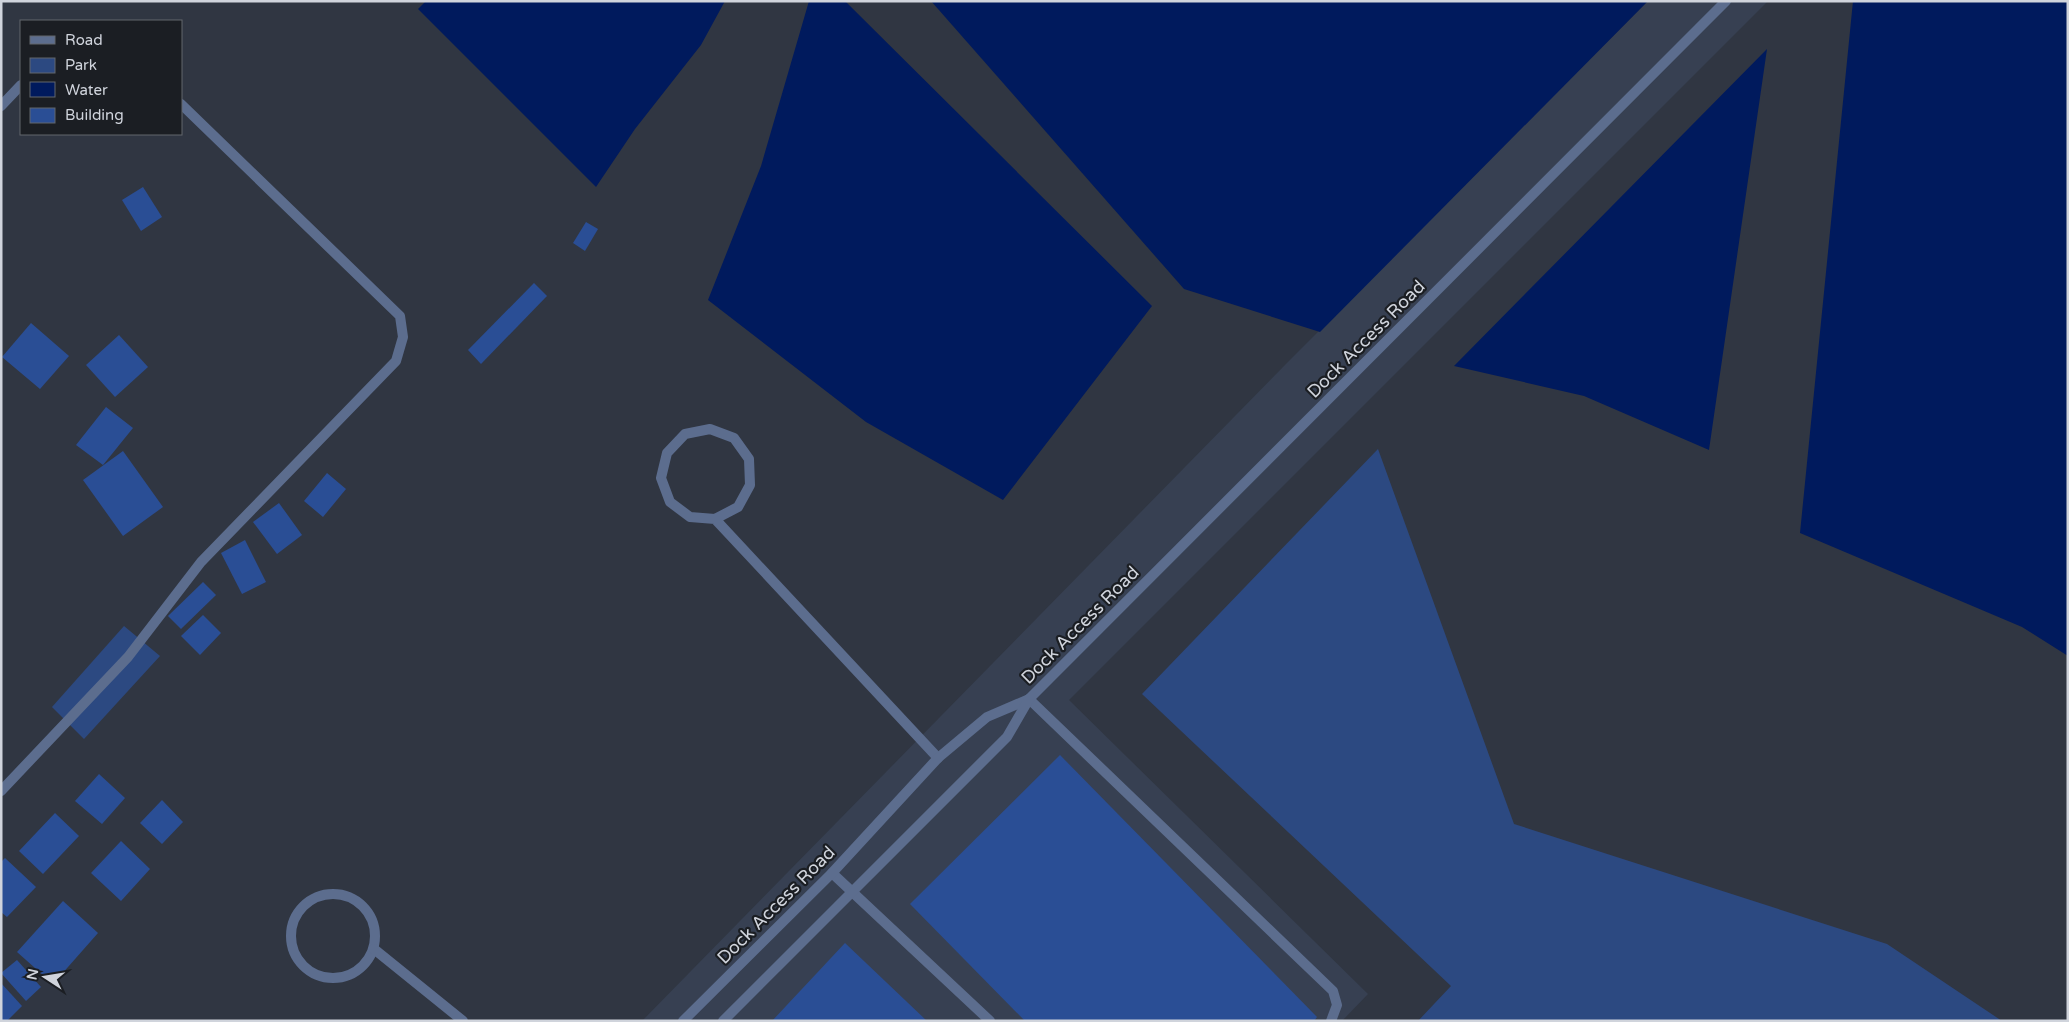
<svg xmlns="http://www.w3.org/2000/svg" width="2069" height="1022" viewBox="0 0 2069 1022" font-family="'Varela Round',sans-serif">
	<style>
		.built { fill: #374052 }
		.green { fill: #2c4981 }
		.water { fill: #001a5d }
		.building { fill: #2a4e95 }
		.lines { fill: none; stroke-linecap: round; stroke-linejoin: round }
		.lane { stroke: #5c6d8e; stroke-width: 10 }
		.street { stroke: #5c6d8e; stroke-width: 10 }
		.labels { text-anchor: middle; stroke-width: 4.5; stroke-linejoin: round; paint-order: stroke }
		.street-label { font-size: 18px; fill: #d0d4dc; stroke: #1b1e23 }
	</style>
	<rect width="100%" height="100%" fill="#303642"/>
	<!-- built -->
	<path class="built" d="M1648,1H1768L1069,700L1368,994L1342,1021H642L1285,365Z"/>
	<!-- green -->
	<g class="green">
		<path d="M1378,449L1514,824L1887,944L2002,1021H1418L1451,986L1142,694Z"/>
		<path d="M124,626L160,656L84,739L52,707Z"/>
	</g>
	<!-- water -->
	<g class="water">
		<path d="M426,1H725L701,45L635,129L596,187L418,9Z"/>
		<path d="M809,1H845L1152,306L1003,500L866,422L708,300L761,166Z"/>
		<path d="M931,1H1648L1320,332L1184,289Z"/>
		<path d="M1853,1H2068V656L2022,627L1800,533Z"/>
		<path d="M1767,49L1709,450L1584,396L1454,366Z"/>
	</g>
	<!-- building -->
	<g class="building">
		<path d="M143,187L162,217L141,231L122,200Z"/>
		<path d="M586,222L598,229L585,251L573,243Z"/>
		<path d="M534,283L547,296L481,364L468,350Z"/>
		<path d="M31,323L69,356L40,389L2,357Z"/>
		<path d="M119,335L148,367L115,397L86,365Z"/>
		<path d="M106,407L133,428L103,465L76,445Z"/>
		<path d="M123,451L163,507L123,536L83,480Z"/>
		<path d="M327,473L346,489L323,517L304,501Z"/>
		<path d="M279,503L302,535L277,554L253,522Z"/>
		<path d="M245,540L266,582L242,594L221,553Z"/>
		<path d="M203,582L216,595L181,629L168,616Z"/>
		<path d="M203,615L221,633L200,655L181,636Z"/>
		<path d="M1060,755L1317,1017L1314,1021H1025L910,904Z"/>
		<path d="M99,774L125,798L102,824L75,801Z"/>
		<path d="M162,800L183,822L162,844L140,823Z"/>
		<path d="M55,813L79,836L43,874L19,851Z"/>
		<path d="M121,841L150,869L121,901L91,873Z"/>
		<path d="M5,858L36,887L7,917L1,912V862Z"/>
		<path d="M63,901L98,933L53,984L17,952Z"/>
		<path d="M845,943L927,1021H772Z"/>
		<path d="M17,960L41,987L26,1001L1,973Z"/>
		<path d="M1,983L22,1006L7,1021H1Z"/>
	</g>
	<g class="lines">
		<!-- lane -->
		<g class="lane">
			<path d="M1,106L21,85"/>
			<path d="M715,519L738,507L750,485L749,459L734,438L710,429L685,434L667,453L661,478L670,502L690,517L715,519L938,758"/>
			<path d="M1029,699L1333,991L1337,1005L1331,1021"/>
			<path d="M1,791L128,657L201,562L396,361L403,337L400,316L181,104"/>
			<path d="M832,873L990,1021"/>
			<circle cx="333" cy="936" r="42"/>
			<path d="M374,949L463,1021"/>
		</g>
		<!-- street -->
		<g class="street">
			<path d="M683,1021L832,873L938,758L987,717L1029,699"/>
			<path d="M723,1021L1007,737L1029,699L1726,1"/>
		</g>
	</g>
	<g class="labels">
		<!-- street labels -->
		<g class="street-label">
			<text transform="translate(1366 339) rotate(-45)" y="6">Dock Access Road</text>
			<text transform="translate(1080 625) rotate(-45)" y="6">Dock Access Road</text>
			<text transform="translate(776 905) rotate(-45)" y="6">Dock Access Road</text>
		</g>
	</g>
	<!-- border -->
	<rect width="2069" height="1022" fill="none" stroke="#d0d4dc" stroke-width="5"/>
	<!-- legend -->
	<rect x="20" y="20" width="162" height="115" fill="#1b1e23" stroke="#63676d"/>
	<rect x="30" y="36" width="25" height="8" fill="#5c6d8e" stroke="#63676d"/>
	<text x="65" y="45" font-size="15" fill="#d0d4dc">Road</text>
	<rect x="30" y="58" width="25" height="15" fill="#2c4981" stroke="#63676d"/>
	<text x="65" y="70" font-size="15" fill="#d0d4dc">Park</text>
	<rect x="30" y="82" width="25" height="15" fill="#001a5d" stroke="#63676d"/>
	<text x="65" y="95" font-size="15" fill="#d0d4dc">Water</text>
	<rect x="30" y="108" width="25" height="15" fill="#2a4e95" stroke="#63676d"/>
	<text x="65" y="120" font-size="15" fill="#d0d4dc">Building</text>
	<!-- north arrow -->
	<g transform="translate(45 977) rotate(282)" stroke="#1b1e23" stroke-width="4" paint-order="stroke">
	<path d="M0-4L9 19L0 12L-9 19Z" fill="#d0d4dc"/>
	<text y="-8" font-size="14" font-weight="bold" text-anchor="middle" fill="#d0d4dc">N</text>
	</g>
</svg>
